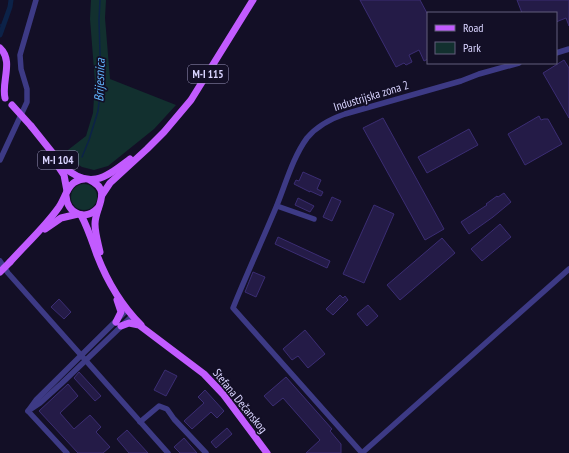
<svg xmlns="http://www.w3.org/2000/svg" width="569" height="453" viewBox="0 0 569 453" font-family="'PT Sans Narrow',sans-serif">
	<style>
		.green { fill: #12302f }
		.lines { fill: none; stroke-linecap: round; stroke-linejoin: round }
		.stream { stroke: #0c2248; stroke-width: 1.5 }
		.canal { stroke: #0c2248; stroke-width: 5 }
		.building { fill: #241b47; stroke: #3b2d73 }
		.minor { stroke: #3d3a85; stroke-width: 5.5 }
		.major { stroke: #c25bff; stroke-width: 7 }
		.major-bridge { stroke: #c25bff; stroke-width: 7 }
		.labels { text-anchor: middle; stroke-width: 3.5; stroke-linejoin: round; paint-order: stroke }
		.shield { fill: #130f26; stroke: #9e99be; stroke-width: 1 }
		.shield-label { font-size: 11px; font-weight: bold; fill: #d9d4ff }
		.street-label { font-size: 12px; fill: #d9d4ff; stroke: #130f26 }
		.water-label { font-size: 13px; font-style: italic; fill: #62b6ff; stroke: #130f26 }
	</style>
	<rect width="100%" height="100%" fill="#130f26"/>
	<!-- green -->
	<g class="green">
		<path d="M91,0H106L105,18L110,79L176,105L154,129L108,166L94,170L82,167L73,161L69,156L68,150L86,136L93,113L95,82L90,19Z"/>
		<circle cx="84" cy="197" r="13"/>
	</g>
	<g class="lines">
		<!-- stream -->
		<g class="stream">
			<path d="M0,25H4"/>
			<path d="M82,157L89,140L98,111L101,85L99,20L100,0"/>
		</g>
		<!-- canal -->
		<path class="canal" d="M0,35L10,7L11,0"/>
	</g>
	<!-- building -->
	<g class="building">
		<path d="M360,0H420L428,15V59L424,61L419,50L409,55L412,62L406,65L404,63L396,67Z"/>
		<path d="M517,0H569V26L566,18L556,22V13H522Z"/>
		<path d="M564,60L569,68V118L543,73Z"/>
		<path d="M539,116L541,120L544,119H548L562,144L525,165L508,134Z"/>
		<path d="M383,118L444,229L425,240L363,128Z"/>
		<path d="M469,129L478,145L427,173L418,157Z"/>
		<path d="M303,172L321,180L317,189L323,192L321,196L310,191V192L294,184L296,180L299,181Z"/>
		<path d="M504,193L511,202L493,217L469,234L461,222L487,205L486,204L497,196L498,197Z"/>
		<path d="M332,197L341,201L332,221L323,217Z"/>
		<path d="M298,198L314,206L310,212L295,205Z"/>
		<path d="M374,205L394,214L364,283L343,274Z"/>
		<path d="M500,224L511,237L482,261L471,249Z"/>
		<path d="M278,237L330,261L327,268L275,244Z"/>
		<path d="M442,238L455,253L400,300L387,285Z"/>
		<path d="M253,272L265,277L256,297L245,292Z"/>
		<path d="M340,295L343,298L345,296L348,300L333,315L326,309Z"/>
		<path d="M59,299L71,312L64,319L51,307Z"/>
		<path d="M368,305L378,316L367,326L357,314Z"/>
		<path d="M305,330L325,354L308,368L298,356L292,360L283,349Z"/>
		<path d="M165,370L177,376L166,396L154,390Z"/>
		<path d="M79,372L101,396L95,401L74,378Z"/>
		<path d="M286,377L332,429L330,431L341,444V453H306L320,440L283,398L273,406L264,396Z"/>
		<path d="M68,384L78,396L60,413L74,429L90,415L101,427L96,432L110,447L103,453H78L39,411Z"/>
		<path d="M205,390L224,411L217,418L211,412L192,429L184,421L204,403L198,397Z"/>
		<path d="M227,428L232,434L216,448L211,442Z"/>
		<path d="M127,430L148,453H129L117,439Z"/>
		<path d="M184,438L197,453H180L174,447Z"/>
	</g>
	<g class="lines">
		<!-- minor -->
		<g class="minor">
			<path d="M556,53L569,49"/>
			<path d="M0,160L27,102V89L21,69L20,55L36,0"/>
			<path d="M277,206L314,219"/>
			<path d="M0,261L8,273L168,453"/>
			<path d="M31,409L40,403L61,384L132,316"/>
			<path d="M28,411L36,400L127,310"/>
			<path d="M28,411L67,453"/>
			<path d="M140,422L159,406L167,409L174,419L206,453"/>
			<path d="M362,453L233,308C247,273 263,239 277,205C286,183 293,157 307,138C317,126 330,119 345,114L461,81L479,74L519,63"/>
			<path d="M362,453L569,269"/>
		</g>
		<!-- major -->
		<g class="major">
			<path d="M0,48C14,61 1,82 5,98"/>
			<path d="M31,126L63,166C90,191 106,177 130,159"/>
			<path d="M56,163L64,175L67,191"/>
			<path d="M90,180C113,191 95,207 95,224C95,233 98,243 100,252"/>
			<path d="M102,195L110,183L147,149L164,132L191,100L253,0"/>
			<path d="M66,196C67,213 85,222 98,208"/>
			<path d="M81,215C88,228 92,241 97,255C107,281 121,305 141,325"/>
			<path d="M45,229L61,218L78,214"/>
			<path d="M10,262C26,244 45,227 59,207C67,195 67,181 84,179"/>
			<path d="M116,322L121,312L117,300"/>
			<path d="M121,326L129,323L139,325L204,374L223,394L267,453"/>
		</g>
		<!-- major-bridge -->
		<g class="major-bridge">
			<path d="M12,105L31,126"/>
			<path d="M0,272L10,262"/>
		</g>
	</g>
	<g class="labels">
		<!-- shield labels -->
		<g class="shield">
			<rect x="188" y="65" width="40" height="18" rx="3"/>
			<rect x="38" y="151" width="40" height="18" rx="3"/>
		</g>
		<g class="shield-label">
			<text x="208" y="78">M-I 115</text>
			<text x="58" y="164">M-I 104</text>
		</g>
		<!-- street labels -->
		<g class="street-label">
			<text transform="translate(371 96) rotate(-17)" y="4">Industrijska zona 2</text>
			<text transform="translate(240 401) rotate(51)" y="4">Stefana Dečanskog</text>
		</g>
		<!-- water labels -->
		<g class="water-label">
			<text transform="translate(99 80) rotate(-88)" y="5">Brijesnica</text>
		</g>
	</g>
	<!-- legend -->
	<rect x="427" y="12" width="130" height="52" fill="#130f26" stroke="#625e7d"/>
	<rect x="435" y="25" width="20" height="6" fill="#c25bff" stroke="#625e7d"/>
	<text x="463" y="32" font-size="12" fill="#d9d4ff">Road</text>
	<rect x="435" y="42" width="20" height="12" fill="#12302f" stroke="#625e7d"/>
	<text x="463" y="52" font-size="12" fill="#d9d4ff">Park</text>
</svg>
